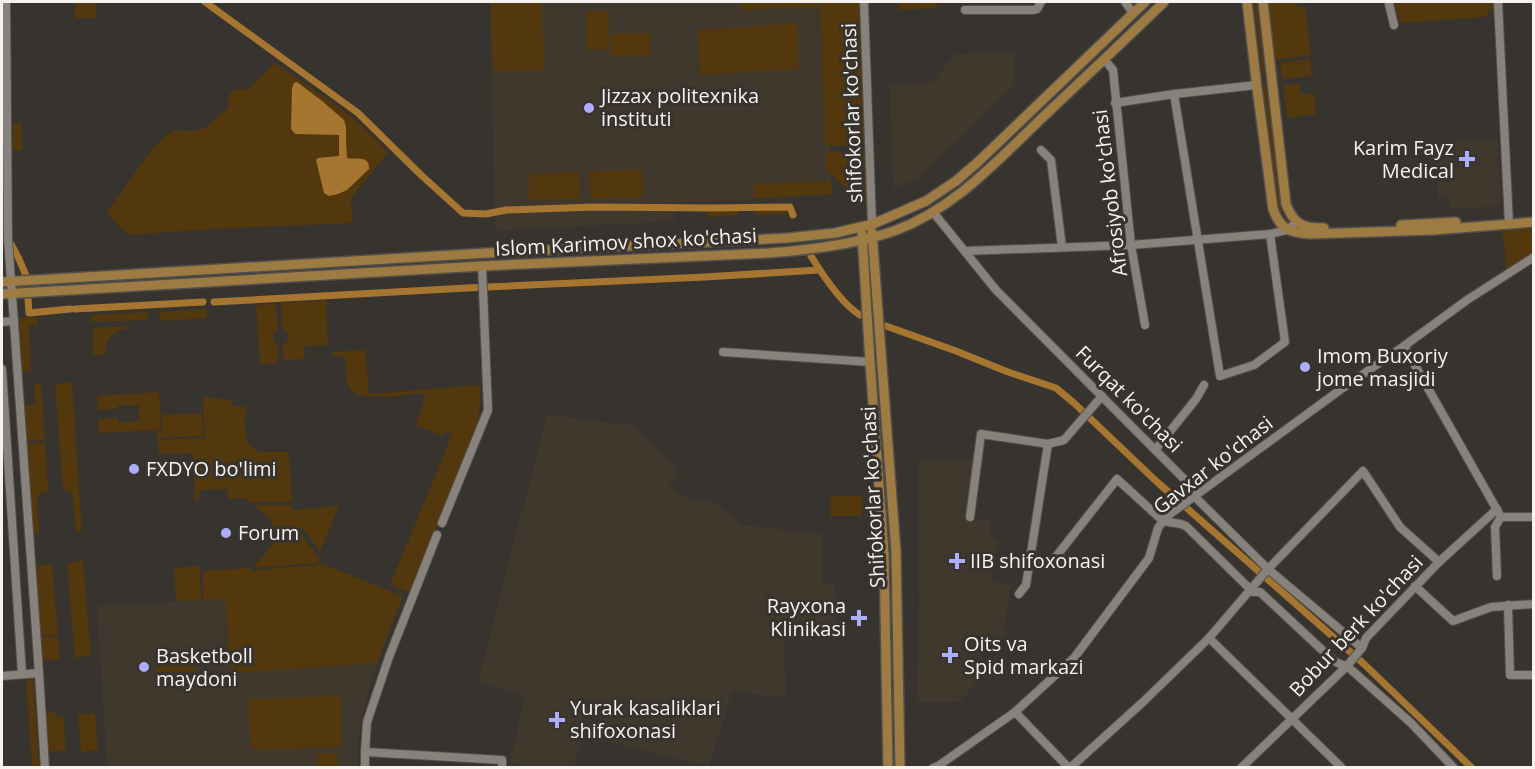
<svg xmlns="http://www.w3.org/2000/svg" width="1535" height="769" viewBox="0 0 1535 769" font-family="'Open Sans',sans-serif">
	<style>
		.built { fill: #40382d }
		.green { fill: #53380e }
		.water { fill: #a67631 }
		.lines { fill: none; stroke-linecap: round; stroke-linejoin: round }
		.canal { stroke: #a67631; stroke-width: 7 }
		.minor-casing { stroke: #524f4a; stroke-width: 10 }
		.major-casing { stroke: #524f4a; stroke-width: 12 }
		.minor { stroke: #87827c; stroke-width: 8 }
		.major { stroke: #9e7b43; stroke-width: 9 }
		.poi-dot { fill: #adaefb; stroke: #37332e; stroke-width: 2 }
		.labels { text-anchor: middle; stroke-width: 6; stroke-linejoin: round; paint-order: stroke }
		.poi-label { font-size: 20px; fill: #f5f2ef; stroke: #37332e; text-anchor: start }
		.street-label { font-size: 20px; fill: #f5f2ef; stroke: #37332e }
	</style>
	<rect width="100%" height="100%" fill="#37332e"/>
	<!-- built -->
	<g class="built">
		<path d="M490,2H819L828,88L832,195L691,202H674V221L495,231Z"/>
		<path d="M1015,52V84L920,178L893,188L890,85L932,82L955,54Z"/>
		<path d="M1497,139L1501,206L1450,209V197L1438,198L1435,143Z"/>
		<path d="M547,414L611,423H630L675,466L678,475L669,484L685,497L713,502L743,525L822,534L823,583H835L836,624L783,625L786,698L732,691L709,766L595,739L601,712L590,709L574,767H529L510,763L525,696L478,682Z"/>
		<path d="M974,459L968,520H990V538L998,539L991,582L1011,584L1003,638L977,639L987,672L959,702H917L919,605L918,461Z"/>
		<path d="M225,599L231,672L377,663L365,704L357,744L359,767H107L97,606Z"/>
	</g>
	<!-- green -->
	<g class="green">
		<path d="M75,2H95L96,18H75Z"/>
		<path d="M491,2H541L545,70L493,72Z"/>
		<path d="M767,2H818L819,6L742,10V3Z"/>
		<path d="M820,2H860L865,142L861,145L828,146L825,144Z"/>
		<path d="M899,2H937V8L899,10Z"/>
		<path d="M1254,2H1257L1265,77H1263Z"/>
		<path d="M1268,2H1295L1296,7L1305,6L1311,55L1274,60Z"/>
		<path d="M1394,2H1493L1494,9L1488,10L1487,16L1483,17L1400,23Z"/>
		<rect x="587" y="11" width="22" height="39"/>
		<path d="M797,23L799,69L700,75L698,30Z"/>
		<path d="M650,33V56H611V34Z"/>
		<path d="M1310,59L1312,76L1282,79L1280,63Z"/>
		<path d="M275,63L339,107L362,126L388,152L351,198L352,223L212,229L128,235L106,213L153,148L164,137L174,130C205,134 206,127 228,108C225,95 234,85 247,90Z"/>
		<path d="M1299,83L1300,94L1314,93L1316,114L1287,118L1283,85Z"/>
		<path d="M1263,85H1266L1282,212L1279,213Z"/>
		<rect x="13" y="123" width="9" height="27"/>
		<path d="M861,151L865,153L867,206L826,170V152Z"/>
		<path d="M642,169L643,197L590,199L589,172Z"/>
		<path d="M579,172L580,199L529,200V174Z"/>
		<path d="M831,181L832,194L754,198V187L757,184Z"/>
		<path d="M786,204V214L755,215V205Z"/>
		<path d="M738,205V215L707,217V207Z"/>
		<path d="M1533,225V254L1507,269L1502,227Z"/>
		<path d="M326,300L328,345L304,346L305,359L284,360L282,345L286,343L289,337L287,332L282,329L281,303Z"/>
		<path d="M276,304L278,330C271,334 271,341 278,345V363L260,364L256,305Z"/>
		<path d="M207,309V318L160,321L161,316L157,312Z"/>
		<path d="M150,312L148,315L147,320L92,322V315Z"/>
		<path d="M37,317L38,325L29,326L31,371L22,372L19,318Z"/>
		<path d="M131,326V328C114,330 106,336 105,355H93V328Z"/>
		<path d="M365,350L369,394L480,385L479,420L410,593L390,585L452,435L444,432L443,436L415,425L424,402L423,393C406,394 360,404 350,389C345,381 346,365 345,356L333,357V352Z"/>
		<path d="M72,382L82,531H76L72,493L68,490L63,491L55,384Z"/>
		<path d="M34,384H41L45,440L27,441L24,406L35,404Z"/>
		<path d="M159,392L161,440L205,438L203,397L232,400V406L247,407L244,424L248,444L259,452H289L292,502H250L246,498L228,499L227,489L199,490V500H195L193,453L159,454L157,430L99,433L98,419L118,418V422L139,421V405H118L117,409L98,410L97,396Z"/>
		<path d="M202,413L203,436L162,438L161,415Z"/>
		<path d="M45,442L48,492H41L37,498L39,534H32L26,444Z"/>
		<path d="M831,496H862V516H830Z"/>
		<path d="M254,505H292L293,510L339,506L320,552L304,529L274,531L271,520Z"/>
		<path d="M301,534L319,558L318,563L253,568L272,545L274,535Z"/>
		<path d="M83,561L91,655H85L84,657L75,658L67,563Z"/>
		<path d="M52,564L58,634L40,636L34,566Z"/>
		<path d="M322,564L403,596L377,663L231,673L225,599L203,600V571L250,568L252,571Z"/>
		<path d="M200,566L201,600L176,601L174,568Z"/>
		<path d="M58,636L60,659L42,660L40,637Z"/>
		<path d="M195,651V672L157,673L156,652Z"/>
		<path d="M33,676L39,767H32L26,677Z"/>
		<path d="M339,696L341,698V745L340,747L260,750L251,747L248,701L250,699Z"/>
		<path d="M55,712V717L63,716L66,751H47L45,713Z"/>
		<path d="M95,713L98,750L81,752L78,715Z"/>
		<path d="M337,753L338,767H317V754Z"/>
	</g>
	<!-- water -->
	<path class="water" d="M297,82L322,101L344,120L346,127V141L347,158C357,160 370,155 369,169L347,190L338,194L329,196L324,193L316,160L318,158L339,156V135L295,134L291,129L292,88L294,83Z"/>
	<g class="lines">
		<!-- canal -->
		<g class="canal">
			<path d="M205,2L358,113L421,175L463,213L486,214L506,210L594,207L713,208L790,207L793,215"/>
			<path d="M2,237L3,239"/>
			<path d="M11,244L19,259L27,278"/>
			<path d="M811,256C822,274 842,304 860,315"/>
			<path d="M28,298L29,313L70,309"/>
			<path d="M214,302L467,288L705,277L819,270"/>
			<path d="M75,309L203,302"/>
			<path d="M886,326L956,351L1008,372L1056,388L1074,403L1156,481L1364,664L1472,768"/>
		</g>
		<defs>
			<g id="minor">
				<path d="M6,2L8,239L39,673L45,768"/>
				<path d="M864,2L872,224"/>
				<path d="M1125,2L1133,13"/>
				<path d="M1498,2L1509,224"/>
				<path d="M1389,4L1394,25"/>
				<path d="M965,10H1033L1037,9L1041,2"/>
				<path d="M1104,59L1113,70L1131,245L1145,325"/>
				<path d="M1174,94L1220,376L1254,365L1285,342L1270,234"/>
				<path d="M1115,103L1174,94L1257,85"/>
				<path d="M1041,150L1051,160L1062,247"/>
				<path d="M933,212L996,290L1194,489V496L1268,569L1362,648"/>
				<path d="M965,251L1131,245L1270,234L1287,230L1297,222"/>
				<path d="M2,322L14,321"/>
				<path d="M1404,346L1501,517H1534"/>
				<path d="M723,352L870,362"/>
				<path d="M2,369L22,674"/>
				<path d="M1155,450L1196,399L1204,385"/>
				<path d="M970,517L981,434L1048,444L1064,440L1102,396"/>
				<path d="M442,523L488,410L482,266"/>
				<path d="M1031,557L1051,563L1117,479L1163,521L1181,524L1186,526L1250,589L1253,592H1260L1334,661L1340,664L1347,666L1411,723L1454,768"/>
				<path d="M1497,576L1495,527L1501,517"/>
				<path d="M1415,586L1453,621L1491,607L1534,604"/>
				<path d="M1019,594L1026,585L1048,444"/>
				<path d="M1508,605L1510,675H1534"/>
				<path d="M1209,638L1342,768"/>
				<path d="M2,676L39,673"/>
				<path d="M1015,712L1069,768"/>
				<path d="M365,752L502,760V768"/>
				<path d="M365,768V752L367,722L389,657L437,535"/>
				<path d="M933,768L938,766L1015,712L1074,658L1149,558L1158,528L1166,517L1340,390L1404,346L1467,300L1534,257"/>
				<path d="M1070,768L1143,702L1209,638L1268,569L1363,471L1400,527L1439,562"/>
				<path d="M1241,768L1347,666L1362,648L1366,638L1439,562L1497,509"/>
			</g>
			<g id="major">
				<path d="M1247,2L1257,88L1273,209C1280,229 1290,233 1310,234L1434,230L1534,222"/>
				<path d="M1263,2L1286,204C1294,225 1303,228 1324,228"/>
				<path d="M1401,225L1456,222"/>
				<path d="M872,232L896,552L900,768"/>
				<path d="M862,234L870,362L884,554L888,768"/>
				<path d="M2,282L487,253L787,238L835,233L873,224L926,201L956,181L978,162L1145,2"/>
				<path d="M2,294L482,266L768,253C810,250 853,245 894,231C954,209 997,161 1042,118C1083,79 1124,41 1164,2"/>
			</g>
		</defs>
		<!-- minor casing -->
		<use href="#minor" class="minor-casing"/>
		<!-- major casing -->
		<use href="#major" class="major-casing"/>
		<!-- minor -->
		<use href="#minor" class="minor"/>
		<!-- major -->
		<use href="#major" class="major"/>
	</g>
	<!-- markers -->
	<g class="poi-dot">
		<circle cx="589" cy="108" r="6"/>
		<path d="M1464 150h6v6h6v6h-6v6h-6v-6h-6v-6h6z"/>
		<circle cx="1305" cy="367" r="6"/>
		<circle cx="134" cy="469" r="6"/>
		<circle cx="226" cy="533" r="6"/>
		<path d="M954 552h6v6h6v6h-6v6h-6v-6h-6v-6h6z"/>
		<path d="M856 609h6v6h6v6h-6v6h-6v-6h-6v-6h6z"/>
		<path d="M947 646h6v6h6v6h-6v6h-6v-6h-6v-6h6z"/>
		<circle cx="144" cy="667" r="6"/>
		<path d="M554 711h6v6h6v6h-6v6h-6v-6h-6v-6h6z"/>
	</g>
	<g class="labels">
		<!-- poi labels -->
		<g class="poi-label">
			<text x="601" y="103">Jizzax politexnika<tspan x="601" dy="23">instituti</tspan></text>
			<text x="1454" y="155" text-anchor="end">Karim Fayz<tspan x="1454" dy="23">Medical</tspan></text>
			<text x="1317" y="363">Imom Buxoriy<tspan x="1317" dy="23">jome masjidi</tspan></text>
			<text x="146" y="476">FXDYO bo'limi</text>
			<text x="238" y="540">Forum</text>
			<text x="970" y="568">IIB shifoxonasi</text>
			<text x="846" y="613" text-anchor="end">Rayxona<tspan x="846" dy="23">Klinikasi</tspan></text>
			<text x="964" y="651">Oits va<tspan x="964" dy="23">Spid markazi</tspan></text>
			<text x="156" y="663">Basketboll<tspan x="156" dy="23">maydoni</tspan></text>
			<text x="570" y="715">Yurak kasaliklari<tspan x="570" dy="23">shifoxonasi</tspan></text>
		</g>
		<!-- street labels -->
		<g class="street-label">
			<text transform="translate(852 113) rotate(-92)" y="7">shifokorlar ko'chasi</text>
			<text transform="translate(1110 193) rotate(-97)" y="7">Afrosiyob ko'chasi</text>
			<text transform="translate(626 242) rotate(-3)" y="7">Islom Karimov shox ko'chasi</text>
			<text transform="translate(1129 399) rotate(45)" y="7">Furqat ko'chasi</text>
			<text transform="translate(1213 465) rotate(-38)" y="7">Gavxar ko'chasi</text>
			<text transform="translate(873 497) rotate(-93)" y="7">Shifokorlar ko'chasi</text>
			<text transform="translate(1356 626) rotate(-47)" y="7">Bobur berk ko'chasi</text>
		</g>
	</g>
	<!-- border -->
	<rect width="1535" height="769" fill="none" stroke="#f5f2ef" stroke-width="6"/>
</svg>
